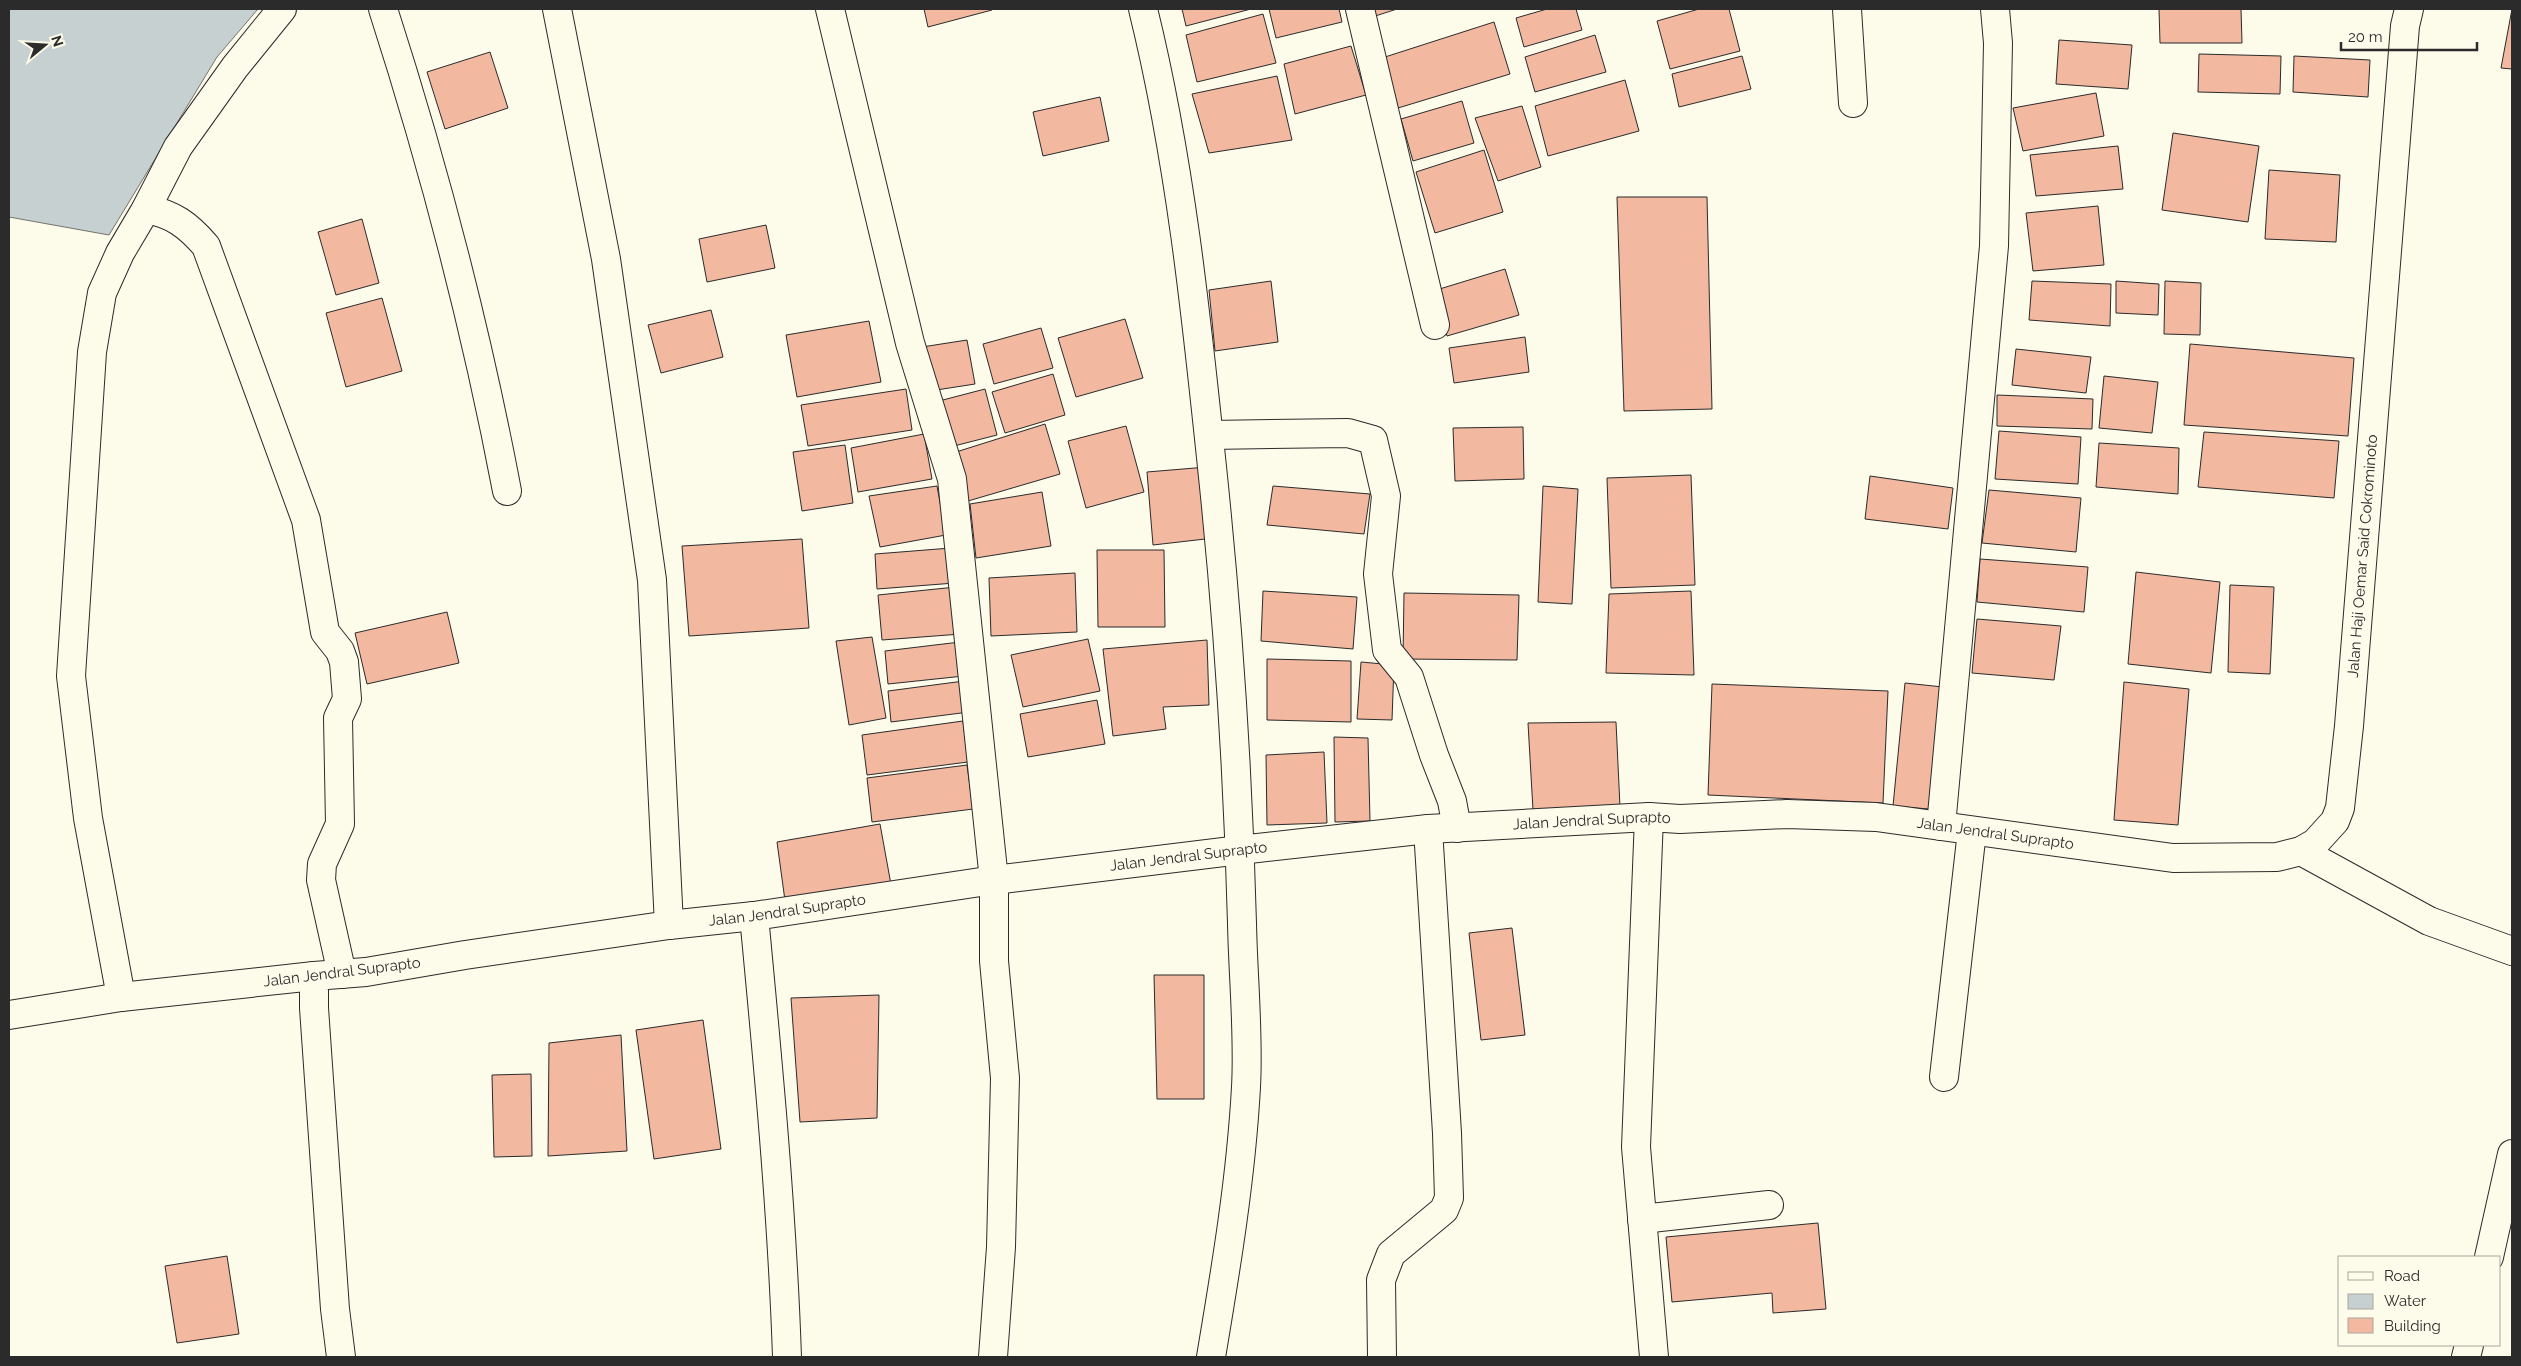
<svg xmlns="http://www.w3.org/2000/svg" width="2521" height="1366" viewBox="0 0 2521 1366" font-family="Raleway,sans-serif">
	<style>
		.water { fill: #c7d0d0; stroke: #74746e }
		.building { fill: #f2b8a0; stroke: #2b2b2b }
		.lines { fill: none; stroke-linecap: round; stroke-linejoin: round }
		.street-casing { stroke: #2b2b2b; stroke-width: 30 }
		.secondary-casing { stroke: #2b2b2b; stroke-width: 30 }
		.street { stroke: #fdfbea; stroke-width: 28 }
		.secondary { stroke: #fdfbea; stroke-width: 28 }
		.labels { text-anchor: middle; stroke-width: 4; stroke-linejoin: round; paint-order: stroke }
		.street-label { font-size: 15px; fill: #2b2b2b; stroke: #fdfbea }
	</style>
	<rect width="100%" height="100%" fill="#fdfbea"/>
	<!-- water -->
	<path class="water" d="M9,9H258L217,57L109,235L9,217Z"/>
	<!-- building -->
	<g class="building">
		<path d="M924,9H991L992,10L928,27Z"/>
		<path d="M1182,9H1251L1186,26Z"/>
		<path d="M1269,9H1339L1342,22L1276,38Z"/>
		<path d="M1366,9H1397L1369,18Z"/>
		<path d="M1547,9H1576L1582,30L1524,47L1516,18Z"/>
		<path d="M1699,9H1729L1740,51L1670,69L1657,21Z"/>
		<path d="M2159,9H2241L2242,43H2160Z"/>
		<path d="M2512,9V69L2501,68Z"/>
		<path d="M1263,14L1276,63L1197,82L1186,35Z"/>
		<path d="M1494,22L1510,74L1398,108L1385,57Z"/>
		<path d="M1595,35L1606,72L1535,92L1525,57Z"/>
		<path d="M2059,40L2132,45L2128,89L2056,84Z"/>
		<path d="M1351,46L1366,95L1295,114L1284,64Z"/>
		<path d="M490,52L508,108L445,129L427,72Z"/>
		<path d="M2199,54L2281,56L2280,94L2198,92Z"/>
		<path d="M1742,56L1751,89L1679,107L1672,74Z"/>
		<path d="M2294,56L2370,60L2368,97L2293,92Z"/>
		<path d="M1277,76L1292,140L1209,153L1192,94Z"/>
		<path d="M1625,80L1639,131L1548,156L1535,106Z"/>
		<path d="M2096,93L2104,136L2023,151L2013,108Z"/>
		<path d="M1100,97L1109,141L1043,156L1033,112Z"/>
		<path d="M1462,101L1474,143L1413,161L1401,119Z"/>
		<path d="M1522,106L1541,167L1498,181L1475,118Z"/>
		<path d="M2173,133L2259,146L2248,222L2162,210Z"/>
		<path d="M2118,146L2123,189L2036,196L2030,155Z"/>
		<path d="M1484,150L1503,212L1435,233L1416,172Z"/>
		<path d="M2269,170L2340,175L2336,242L2265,239Z"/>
		<path d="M1617,197H1707L1712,409L1624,411Z"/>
		<path d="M2098,206L2104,265L2033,271L2026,213Z"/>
		<path d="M362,219L379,283L336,295L318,232Z"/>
		<path d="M766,225L775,268L707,282L699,239Z"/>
		<path d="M1505,269L1519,315L1447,336L1433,291Z"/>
		<path d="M1271,281L1278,342L1215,351L1209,290Z"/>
		<path d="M2032,281L2111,284L2110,326L2029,320Z"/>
		<path d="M2116,281L2159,284L2158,315L2116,313Z"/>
		<path d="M2165,281L2201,283L2200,335L2164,334Z"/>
		<path d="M382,298L402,371L346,387L326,313Z"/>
		<path d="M711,310L723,357L661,373L648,325Z"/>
		<path d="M1125,319L1143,378L1076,397L1058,338Z"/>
		<path d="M869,321L881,382L797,397L786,335Z"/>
		<path d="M1041,328L1053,368L994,384L983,344Z"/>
		<path d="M1525,337L1529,372L1454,383L1449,348Z"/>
		<path d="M967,340L975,384L930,391L922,347Z"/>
		<path d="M2190,344L2354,358L2348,436L2184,425Z"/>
		<path d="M2016,349L2091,357L2086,393L2012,385Z"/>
		<path d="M1053,374L1065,415L1005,433L992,392Z"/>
		<path d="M2104,376L2158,382L2152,433L2099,428Z"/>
		<path d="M906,389L912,430L808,446L801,405Z"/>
		<path d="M985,389L997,435L950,447L939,401Z"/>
		<path d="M1997,395L2093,399L2092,429L1997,426Z"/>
		<path d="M1045,424L1060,474L968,501L956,452Z"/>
		<path d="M1126,426L1144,492L1086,508L1068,441Z"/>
		<path d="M1523,427L1524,479L1455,481L1453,428Z"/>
		<path d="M1999,431L2081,437L2078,484L1995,479Z"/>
		<path d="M2204,432L2339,441L2334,498L2198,487Z"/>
		<path d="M924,434L932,479L858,492L851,448Z"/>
		<path d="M2099,443L2179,448L2178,494L2096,487Z"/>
		<path d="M845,445L853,503L802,511L793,452Z"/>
		<path d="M1207,467L1214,538L1153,545L1147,472Z"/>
		<path d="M1691,475L1695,585L1611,588L1607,478Z"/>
		<path d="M1870,476L1953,488L1948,529L1865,519Z"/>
		<path d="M937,486L946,535L880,547L869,496Z"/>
		<path d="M1273,486L1370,494L1364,534L1267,525Z"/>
		<path d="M1543,486L1578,489L1572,604L1538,602Z"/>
		<path d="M1989,490L2081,498L2076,552L1982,543Z"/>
		<path d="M1042,492L1051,546L976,558L970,504Z"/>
		<path d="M802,539L809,628L689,636L682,546Z"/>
		<path d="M951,548L955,583L877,589L875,554Z"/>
		<path d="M1097,550H1164L1165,627H1098Z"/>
		<path d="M1980,559L2088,567L2084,612L1977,602Z"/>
		<path d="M2136,572L2220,582L2211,673L2128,664Z"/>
		<path d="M1075,573L1077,632L991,636L989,578Z"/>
		<path d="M2230,585L2274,587L2270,674L2228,672Z"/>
		<path d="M956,587L961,634L882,640L878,595Z"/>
		<path d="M1263,591L1357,597L1353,649L1261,641Z"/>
		<path d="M1691,591L1694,675L1606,673L1609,594Z"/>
		<path d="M1404,593L1519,595L1517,660L1403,659Z"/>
		<path d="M447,612L459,663L367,684L355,633Z"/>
		<path d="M1977,619L2061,626L2054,680L1972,673Z"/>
		<path d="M872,637L886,718L849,725L836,641Z"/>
		<path d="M1088,639L1100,691L1023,707L1011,655Z"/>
		<path d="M1207,640L1209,705L1163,707L1166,729L1113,736L1103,649Z"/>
		<path d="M960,642L964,676L888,684L885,651Z"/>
		<path d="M1267,659L1351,661V722L1267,720Z"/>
		<path d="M1361,662L1394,665L1392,720L1357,719Z"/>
		<path d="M964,681L969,712L891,722L888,691Z"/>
		<path d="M2124,682L2189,689L2178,825L2114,820Z"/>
		<path d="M1905,683L1943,687L1929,809L1893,806Z"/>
		<path d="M1712,684L1888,691L1883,803L1708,795Z"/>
		<path d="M1097,700L1105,744L1028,757L1020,714Z"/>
		<path d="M963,721L968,762L867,775L862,735Z"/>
		<path d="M1616,722L1620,807L1533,810L1528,723Z"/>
		<path d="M1334,737L1368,738L1370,821L1335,822Z"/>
		<path d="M1324,752L1327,823L1267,825L1266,755Z"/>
		<path d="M967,765L973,809L872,822L867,778Z"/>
		<path d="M880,824L892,890L786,908L777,842Z"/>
		<path d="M1512,928L1525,1035L1481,1040L1469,933Z"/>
		<path d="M1154,975H1204V1099H1157Z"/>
		<path d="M879,995L877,1118L800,1122L791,998Z"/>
		<path d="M703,1020L721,1149L654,1159L636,1030Z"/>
		<path d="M621,1035L627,1151L548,1156L549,1043Z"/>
		<path d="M531,1074L532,1156L494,1157L492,1075Z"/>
		<path d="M1818,1223L1826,1309L1773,1313L1772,1293L1672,1302L1666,1237Z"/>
		<path d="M227,1256L239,1334L177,1343L165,1266Z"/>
	</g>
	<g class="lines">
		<defs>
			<g id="street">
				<path d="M383,9C434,167 476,328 507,491"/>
				<path d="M557,9L606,259L652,580L669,925"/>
				<path d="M830,9L910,343L952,479L994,880V961L1005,1078L1001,1247L993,1357"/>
				<path d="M1143,9C1180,159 1196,313 1212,467C1228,619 1238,771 1242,923C1243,977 1249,1034 1246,1087C1241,1178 1226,1268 1211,1357"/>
				<path d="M1360,9L1435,325"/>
				<path d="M1847,9L1853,103"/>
				<path d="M146,209C173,214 188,225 206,246L306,520L325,632L340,651L344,662L347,699L338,718L340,824L322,864L321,880L342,974"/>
				<path d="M1209,435L1348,433L1373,440L1386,496L1378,574L1387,650L1409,677L1434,755L1452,801L1457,828"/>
				<path d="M1649,817L1636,1147L1654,1357"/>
				<path d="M1941,826L1994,246L1998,43L1995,9"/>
				<path d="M754,916C768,1063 782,1210 787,1357"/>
				<path d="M121,997L88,818L71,676L92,352L102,293L120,253L146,209L178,147L235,67L282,9"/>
				<path d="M9,1015L121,997L314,976"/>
				<path d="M1944,1077L1972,831"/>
				<path d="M1642,1219L1769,1205"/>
				<path d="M2489,1257L2512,1154"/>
				<path d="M1382,1357L1381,1280L1391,1254L1444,1210L1449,1198L1447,1133L1428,829"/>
				<path d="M2466,1357L2469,1345"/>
			</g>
			<g id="secondary">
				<path d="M2301,851L2429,921L2512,951"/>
				<path id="s1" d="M341,1357L335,1309L314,1008V976L366,972L465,955L669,925L754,916L994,880L1240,850L1428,829L1649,817L1680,819L1787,814L1876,817L2173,858L2277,857L2301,851L2315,843L2335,821L2340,808L2349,726L2405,26L2409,9"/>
			</g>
		</defs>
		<!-- street casing -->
		<use href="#street" class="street-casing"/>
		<!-- secondary casing -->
		<use href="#secondary" class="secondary-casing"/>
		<!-- street -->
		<use href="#street" class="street"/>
		<!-- secondary -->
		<use href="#secondary" class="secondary"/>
	</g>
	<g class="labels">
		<!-- street labels -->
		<g class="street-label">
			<text dy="5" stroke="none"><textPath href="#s1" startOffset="2696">Jalan Haji Oemar Said Cokrominoto</textPath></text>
			<text dy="5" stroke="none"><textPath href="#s1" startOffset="1670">Jalan Jendral Suprapto</textPath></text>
			<text dy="5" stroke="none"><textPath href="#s1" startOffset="2075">Jalan Jendral Suprapto</textPath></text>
			<text dy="5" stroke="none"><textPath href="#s1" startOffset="1265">Jalan Jendral Suprapto</textPath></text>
			<text dy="5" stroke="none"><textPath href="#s1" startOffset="860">Jalan Jendral Suprapto</textPath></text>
			<text transform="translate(342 972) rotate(-7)" y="5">Jalan Jendral Suprapto</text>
		</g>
	</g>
	<!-- border -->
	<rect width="2521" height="1366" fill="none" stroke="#2b2b2b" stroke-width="20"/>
	<!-- legend -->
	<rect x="2338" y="1256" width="162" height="90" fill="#fdfbea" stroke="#a9a89e"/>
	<rect x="2348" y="1272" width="25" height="8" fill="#fdfbea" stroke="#a9a89e"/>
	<text x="2384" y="1281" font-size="15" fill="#2b2b2b">Road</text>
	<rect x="2348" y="1294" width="25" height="15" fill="#c7d0d0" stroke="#a9a89e"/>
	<text x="2384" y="1306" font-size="15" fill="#2b2b2b">Water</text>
	<rect x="2348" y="1318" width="25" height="15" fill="#f2b8a0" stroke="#a9a89e"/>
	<text x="2384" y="1331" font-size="15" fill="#2b2b2b">Building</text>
	<!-- north arrow -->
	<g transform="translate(45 45) rotate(72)" stroke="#fdfbea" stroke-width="4" paint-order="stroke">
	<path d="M0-4L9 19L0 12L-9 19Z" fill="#2b2b2b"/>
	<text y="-8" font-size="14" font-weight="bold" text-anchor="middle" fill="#2b2b2b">N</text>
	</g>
	<!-- scale -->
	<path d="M2341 42v8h136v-8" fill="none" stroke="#2b2b2b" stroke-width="2.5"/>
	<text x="2348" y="42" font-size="15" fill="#2b2b2b" stroke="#fdfbea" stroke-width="4" paint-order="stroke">20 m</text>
</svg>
